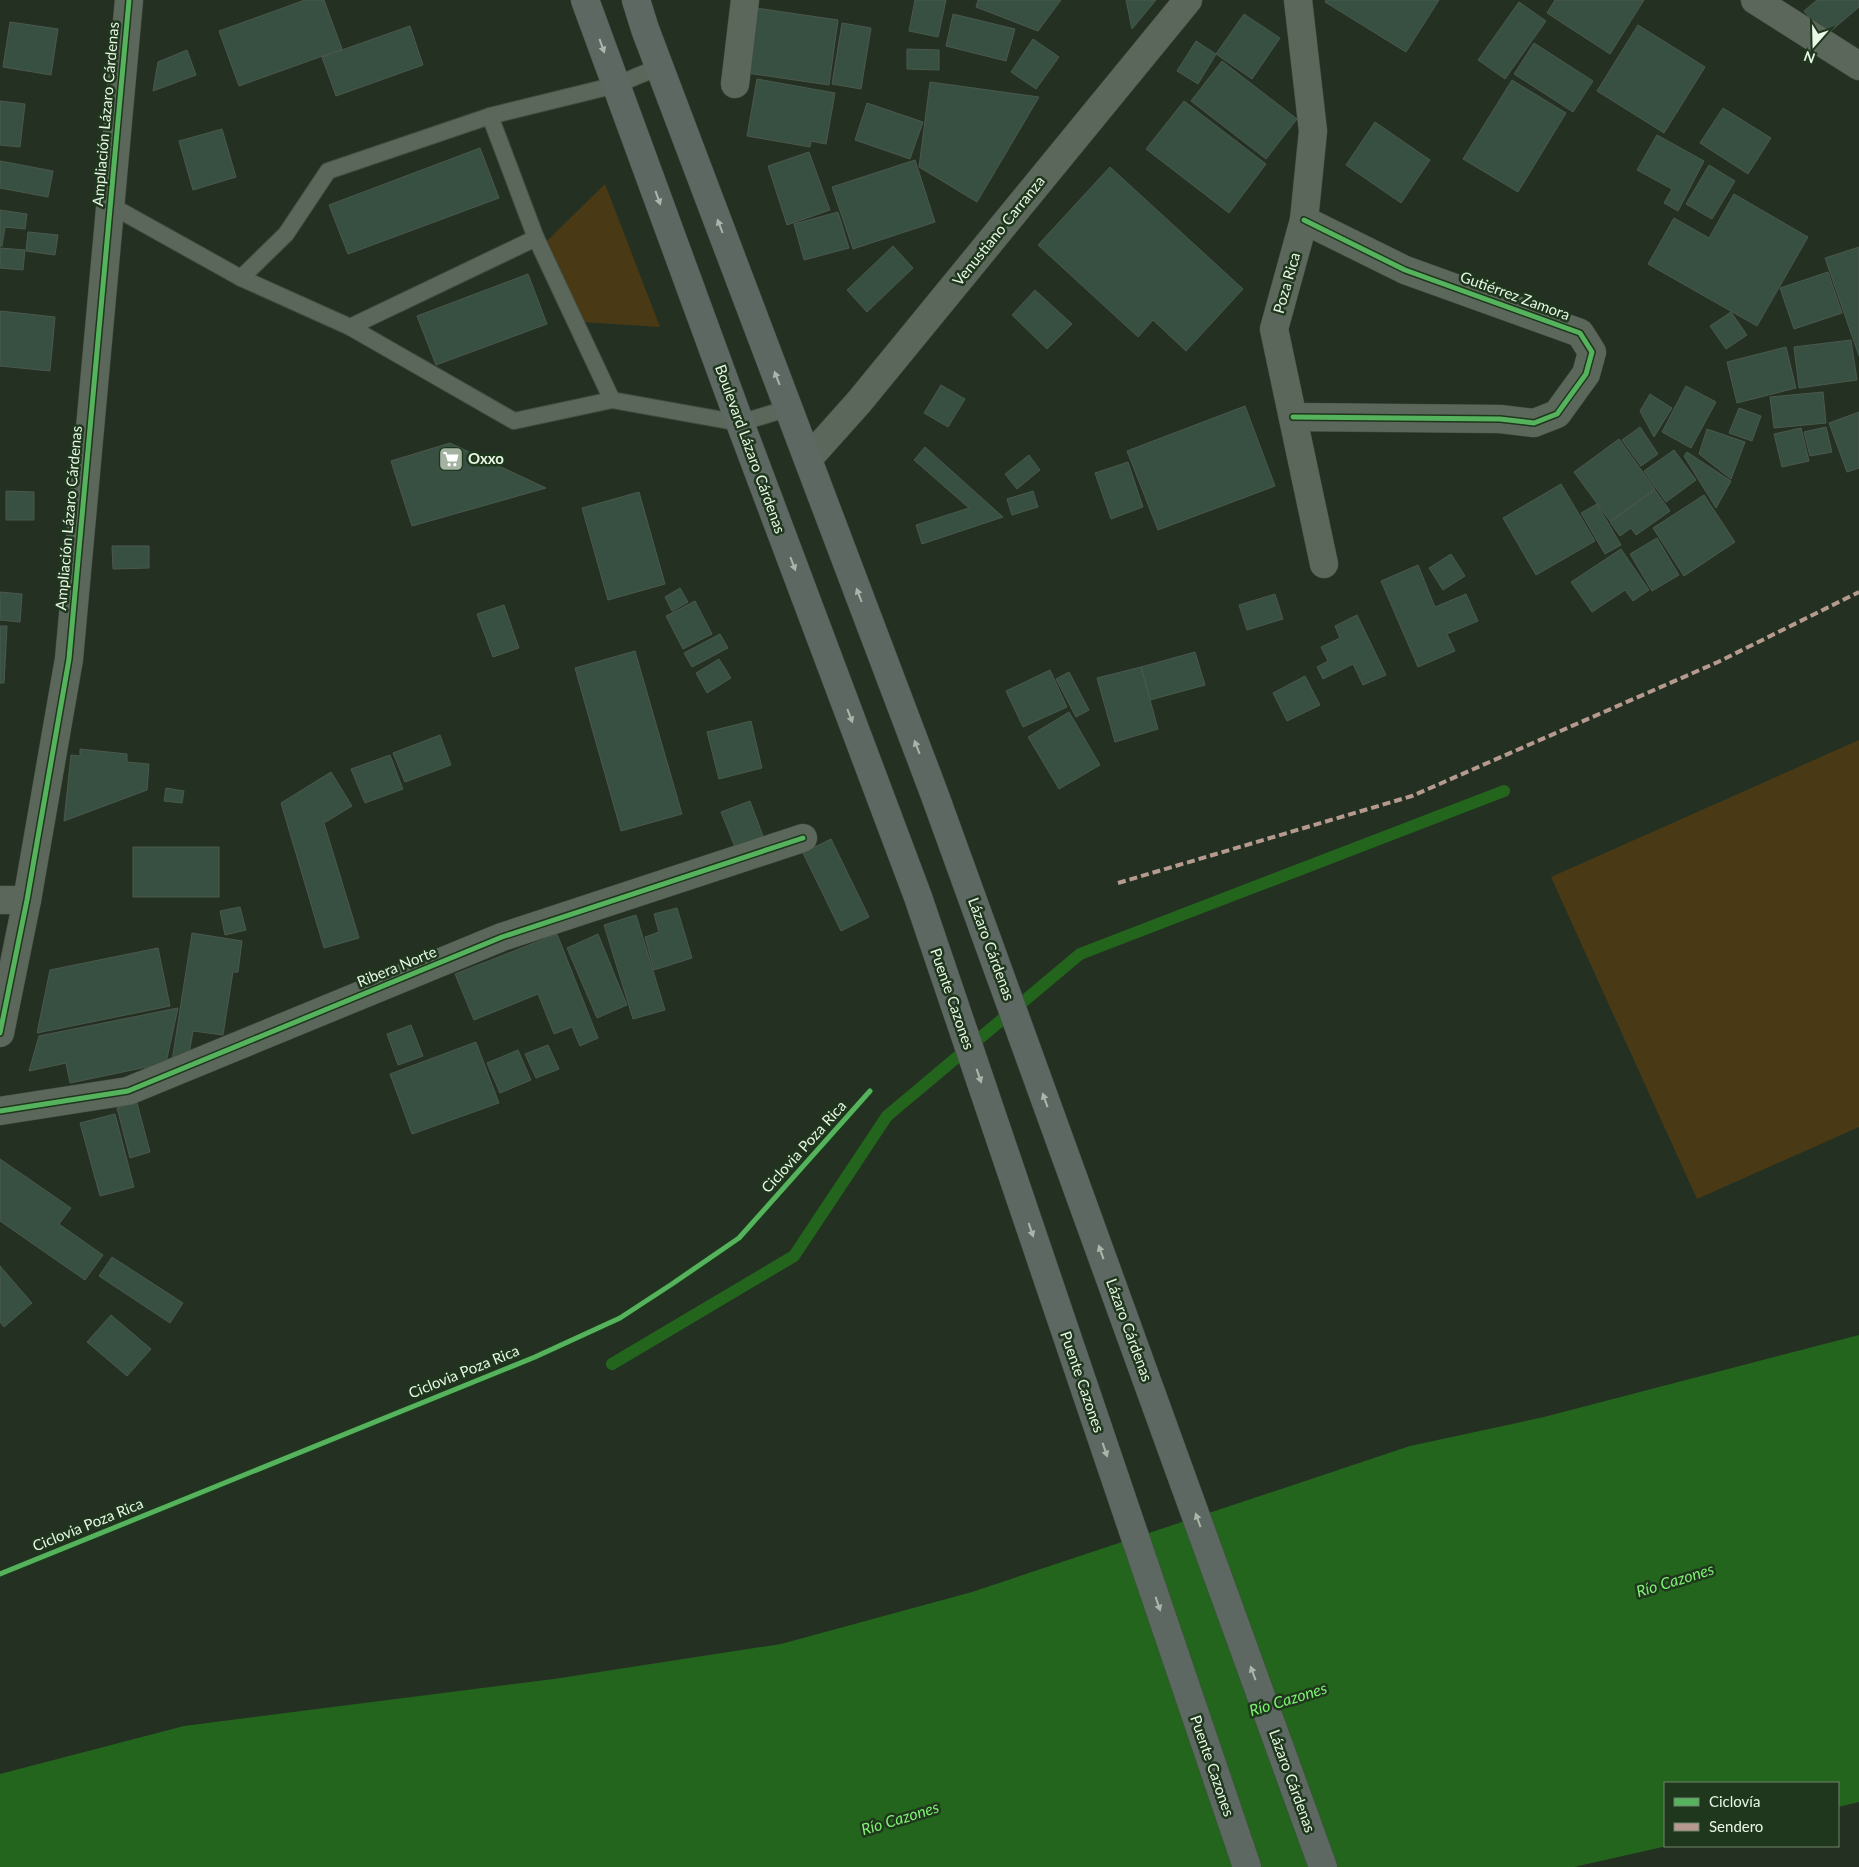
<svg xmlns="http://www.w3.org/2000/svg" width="1859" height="1867" viewBox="0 0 1859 1867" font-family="Lato,sans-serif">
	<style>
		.green { fill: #493a15 }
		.water { fill: #24651d }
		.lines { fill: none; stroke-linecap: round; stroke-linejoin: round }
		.stream { stroke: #24651d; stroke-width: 12 }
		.building { fill: #375041; stroke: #4b584e }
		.service-casing { stroke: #424d40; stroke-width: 18 }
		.minor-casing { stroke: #424d40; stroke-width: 29 }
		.primary-casing { stroke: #424d40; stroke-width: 29 }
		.service { stroke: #5c675b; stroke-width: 16 }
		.minor { stroke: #5c675b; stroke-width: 28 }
		.primary { stroke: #5d6863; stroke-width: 28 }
		.quiet { stroke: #b69a8f; stroke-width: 4; stroke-dasharray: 8 4; stroke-linecap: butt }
		.cycleway-casing { stroke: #1f371c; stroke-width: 8 }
		.cycleway { stroke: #56b35d; stroke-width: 5 }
		.oneway { fill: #a9b7ab }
		.labels { text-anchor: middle; stroke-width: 5; stroke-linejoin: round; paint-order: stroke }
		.street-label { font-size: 15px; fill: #e8f7e6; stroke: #1f371c }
		.poi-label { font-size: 15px; font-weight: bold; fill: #e8f7e6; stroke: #1f371c; text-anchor: start }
		.water-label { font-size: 16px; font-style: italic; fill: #7ff073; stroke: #1f371c }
	</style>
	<rect width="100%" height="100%" fill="#243122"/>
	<!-- green -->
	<g class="green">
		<path d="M605,184L660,327L582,322L547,241Z"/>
		<path d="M1859,740V1127L1697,1199L1551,877Z"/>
	</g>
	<!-- water -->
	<path class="water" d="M1859,1335V1802L1838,1807V1783H1665V1846H1667L1574,1867H0V1774L184,1726L554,1679L781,1644L972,1592L1410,1446L1544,1417Z"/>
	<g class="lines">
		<!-- stream -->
		<path class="stream" d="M612,1364L794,1256L887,1116L1080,954L1504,791"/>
	</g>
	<!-- building -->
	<g class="building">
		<path d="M305,0H324L342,49L239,86L219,31Z"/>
		<path d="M915,0H946L938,37L909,31Z"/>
		<path d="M978,0H1061L1038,31L976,7Z"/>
		<path d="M1126,0H1156L1132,29Z"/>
		<path d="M1326,0H1439L1406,52L1325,2Z"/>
		<path d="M1555,0H1644L1610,54L1547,13Z"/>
		<path d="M1817,0H1859V7L1825,36L1804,11Z"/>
		<path d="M1519,2L1546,21L1505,79L1478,60Z"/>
		<path d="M756,8L838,20L829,85L747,73Z"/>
		<path d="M953,14L1015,29L1006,61L946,46Z"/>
		<path d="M1244,14L1280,38L1252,79L1216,54Z"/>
		<path d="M10,22L58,29L51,75L3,67Z"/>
		<path d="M842,23L871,28L861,89L832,84Z"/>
		<path d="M1638,25L1705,67L1664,133L1597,91Z"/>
		<path d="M410,26L423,65L336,96L322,57Z"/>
		<path d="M1033,39L1059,57L1036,89L1011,72Z"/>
		<path d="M1196,41L1216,54L1198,84L1177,71Z"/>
		<path d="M1534,43L1593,81L1573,112L1514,74Z"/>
		<path d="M907,49L939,50V70L907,69Z"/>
		<path d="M187,50L196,75L153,91L158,62Z"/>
		<path d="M1222,61L1297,119L1266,159L1191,101Z"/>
		<path d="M757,79L835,93L826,144L811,141L810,147L747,136Z"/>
		<path d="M1512,80L1566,113L1518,192L1463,159Z"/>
		<path d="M930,82L1039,97L977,202L919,167Z"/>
		<path d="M0,101L25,104L20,147L0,145Z"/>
		<path d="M1184,101L1266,164L1229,213L1146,149Z"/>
		<path d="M867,103L923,122L910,159L855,140Z"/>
		<path d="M1723,108L1771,138L1748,174L1700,143Z"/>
		<path d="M1375,122L1430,160L1401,203L1346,165Z"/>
		<path d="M222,129L236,177L193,190L179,141Z"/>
		<path d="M1657,135L1704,161L1678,211L1664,203L1672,189L1637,170Z"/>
		<path d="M480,148L499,198L348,254L329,205Z"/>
		<path d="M809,152L830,210L787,225L768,166Z"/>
		<path d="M915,160L935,222L853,249L832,187Z"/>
		<path d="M0,161L53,171L48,197L0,188Z"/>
		<path d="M1709,165L1735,181L1712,219L1686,204Z"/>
		<path d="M1110,167L1243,289L1186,351L1153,320L1138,337L1038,245Z"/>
		<path d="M1734,194L1808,237L1757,326L1648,264L1674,218L1709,238Z"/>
		<path d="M0,210L27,214L25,229L5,227L2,246H0Z"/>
		<path d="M838,212L849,248L804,260L794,224Z"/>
		<path d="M28,232L58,235L55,255L26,251Z"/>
		<path d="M893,246L913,268L867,312L847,290Z"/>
		<path d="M1859,247V356L1825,258Z"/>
		<path d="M0,248L25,250L23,270L0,268Z"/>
		<path d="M1828,272L1842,313L1794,329L1780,288Z"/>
		<path d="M528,274L547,324L436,365L417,316Z"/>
		<path d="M1035,290L1072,324L1047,349L1012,315Z"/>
		<path d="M0,311L55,317L50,371L0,366Z"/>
		<path d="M1731,312L1747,335L1726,349L1710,326Z"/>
		<path d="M1851,340L1857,380L1799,388L1794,347Z"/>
		<path d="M1786,347L1796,388L1737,403L1727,362Z"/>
		<path d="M941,385L965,399L948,427L924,413Z"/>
		<path d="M1686,386L1716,402L1691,448L1662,432Z"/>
		<path d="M1823,392L1826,423L1774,428L1770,397Z"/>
		<path d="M1650,394L1672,408L1654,437L1640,411Z"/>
		<path d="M1245,406L1275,486L1158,530L1127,451Z"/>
		<path d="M1739,408L1761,416L1752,441L1729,433Z"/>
		<path d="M1859,412V468L1847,472L1829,423Z"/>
		<path d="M1640,427L1658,454L1641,466L1622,440Z"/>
		<path d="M1826,427L1832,452L1810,456L1804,432Z"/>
		<path d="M1801,428L1809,461L1782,467L1774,434Z"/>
		<path d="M1707,429L1745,442L1731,479L1699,454Z"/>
		<path d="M1619,439L1655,489L1610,521L1574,472Z"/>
		<path d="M450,443L546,488L412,526L391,461Z"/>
		<path d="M925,447L1003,517L922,544L916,525L969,508L914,460Z"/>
		<path d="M1674,450L1696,480L1666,502L1644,471Z"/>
		<path d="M1687,452L1731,481L1716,508L1684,456Z"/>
		<path d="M1029,455L1040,470L1017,489L1005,474Z"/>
		<path d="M1128,462L1143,507L1111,519L1095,473Z"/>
		<path d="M1561,484L1595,541L1536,575L1503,518Z"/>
		<path d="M1655,490L1670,511L1636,535L1631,528L1620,536L1610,522Z"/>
		<path d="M6,491L34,492V520H6Z"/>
		<path d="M1033,491L1038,507L1012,515L1007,499Z"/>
		<path d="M639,492L665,584L608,600L582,508Z"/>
		<path d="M1704,495L1735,542L1684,576L1653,528Z"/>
		<path d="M1597,504L1621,545L1605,554L1581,513Z"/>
		<path d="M1657,538L1679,575L1652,591L1630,554Z"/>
		<path d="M112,546H149V568L113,569Z"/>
		<path d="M1621,549L1649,590L1633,601L1625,590L1592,612L1571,582Z"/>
		<path d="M1451,554L1465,576L1443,590L1429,568Z"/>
		<path d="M1418,565L1435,607L1466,594L1478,621L1447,634L1455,651L1418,667L1381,581Z"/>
		<path d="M680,588L688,602L672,611L665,597Z"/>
		<path d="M0,592L22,594L20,622L0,620Z"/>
		<path d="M1275,594L1283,619L1247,630L1239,605Z"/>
		<path d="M695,601L712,634L683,649L666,616Z"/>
		<path d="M504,605L519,648L493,657L477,614Z"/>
		<path d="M1357,615L1386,675L1363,685L1353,664L1323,679L1317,667L1328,661L1321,647L1340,638L1335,626Z"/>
		<path d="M0,626H7L4,683H0Z"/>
		<path d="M720,634L728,648L692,667L684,653Z"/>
		<path d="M635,651L682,814L621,831L575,668Z"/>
		<path d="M1195,652L1205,685L1150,700L1141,667Z"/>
		<path d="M719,659L731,678L707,693L696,673Z"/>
		<path d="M1141,667L1158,729L1115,742L1097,678Z"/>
		<path d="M1050,670L1067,707L1023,727L1006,691Z"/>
		<path d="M1069,672L1089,710L1076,717L1056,679Z"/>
		<path d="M1305,676L1320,705L1287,721L1273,693Z"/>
		<path d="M1069,712L1100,765L1059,789L1028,737Z"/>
		<path d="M751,721L762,768L719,779L707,732Z"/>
		<path d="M440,735L451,765L405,782L393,753Z"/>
		<path d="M80,749L127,754V762L149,764L147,790L64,821L71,755L80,756Z"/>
		<path d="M390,755L403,789L365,803L351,769Z"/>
		<path d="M331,772L352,806L324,823L359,938L324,948L281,803Z"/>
		<path d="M166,788L184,791L182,803L164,801Z"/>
		<path d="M750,801L763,836L735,847L721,812Z"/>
		<path d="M831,839L869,917L841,931L803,853Z"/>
		<rect x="133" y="847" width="86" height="50"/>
		<path d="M240,907L246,930L225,935L220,911Z"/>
		<path d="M677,908L692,958L654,970L645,937L659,932L654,914Z"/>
		<path d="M636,915L665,1010L633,1019L604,925Z"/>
		<path d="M192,933L242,941L238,972H233L223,1035L193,1031L189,1054L172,1061Z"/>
		<path d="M557,934L598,1038L580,1046L572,1027L554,1034L538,994L474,1020L455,974Z"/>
		<path d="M598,934L627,1005L597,1018L567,948Z"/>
		<path d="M158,948L170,1006L37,1033L50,970Z"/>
		<path d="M178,1008L166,1063L70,1083L66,1063L29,1071L39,1036Z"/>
		<path d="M411,1025L423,1056L398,1065L387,1034Z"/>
		<path d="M476,1042L499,1103L412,1134L390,1074Z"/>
		<path d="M548,1045L559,1069L536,1078L525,1054Z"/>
		<path d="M518,1050L531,1080L500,1093L487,1063Z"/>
		<path d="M137,1103L150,1152L130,1158L117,1108Z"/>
		<path d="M115,1114L134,1187L100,1196L80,1123Z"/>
		<path d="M0,1159L71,1208L59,1224L103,1255L85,1280L0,1221Z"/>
		<path d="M112,1257L183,1303L170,1323L99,1276Z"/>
		<path d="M0,1266L32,1303L4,1327L0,1322Z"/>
		<path d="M111,1315L151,1349L127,1376L87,1342Z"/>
	</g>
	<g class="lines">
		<defs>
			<g id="service">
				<path d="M659,67L616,85L490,116L536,238L612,400L740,423L789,408"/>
				<path d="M110,205L241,278L350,327L514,421L612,400"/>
				<path d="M241,278L286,234L328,171L490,116"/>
				<path d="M350,327L536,238"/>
			</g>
			<g id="minor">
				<path d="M1298,0L1313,131L1304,220L1274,329L1324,564"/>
				<path d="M1755,0L1859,66"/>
				<path d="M735,84L745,0"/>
				<path d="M1293,417L1500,419L1534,423L1557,414L1586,374L1592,352L1580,333L1405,270L1304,220"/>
				<path d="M808,459L859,402L1188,0"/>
				<path d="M0,900H27"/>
				<path d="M0,1033L27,900L69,659L129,0"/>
				<path d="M0,1111L128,1091L502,937L803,838"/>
			</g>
			<g id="primary">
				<path d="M585,0L740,423L918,897L1247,1867"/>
				<path d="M636,0L645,29L934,793L1323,1867"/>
			</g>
		</defs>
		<!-- service casing -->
		<use href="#service" class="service-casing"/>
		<!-- minor casing -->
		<use href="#minor" class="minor-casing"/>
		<!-- primary casing -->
		<use href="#primary" class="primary-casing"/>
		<!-- service -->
		<use href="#service" class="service"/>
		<!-- minor -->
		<use href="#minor" class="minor"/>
		<!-- primary -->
		<use href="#primary" class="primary"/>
		<!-- quiet -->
		<path class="quiet" d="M1118,883L1412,796L1718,662L1859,592"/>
		<defs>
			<g id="cycleway">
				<path d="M1293,417L1500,419L1534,423L1557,414L1586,374L1592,352L1580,333L1405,270L1304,220"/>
				<path d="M0,1033L27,900L69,659L129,0"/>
				<path d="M0,1111L128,1091L502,937L803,838"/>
				<path d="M0,1574L535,1357L620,1318L672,1284L739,1238L870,1091"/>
			</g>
		</defs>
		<!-- cycleway casing -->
		<use href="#cycleway" class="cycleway-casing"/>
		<!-- cycleway -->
		<use href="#cycleway" class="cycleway"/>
	</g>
	<!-- one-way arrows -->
	<defs><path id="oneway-solid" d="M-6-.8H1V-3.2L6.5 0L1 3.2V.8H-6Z" transform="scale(1.25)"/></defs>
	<g class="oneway">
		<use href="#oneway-solid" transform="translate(602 46) rotate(70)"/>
		<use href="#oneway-solid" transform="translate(658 198) rotate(70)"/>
		<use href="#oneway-solid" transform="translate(720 226) rotate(-111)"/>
		<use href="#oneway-solid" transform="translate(777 378) rotate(-111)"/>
		<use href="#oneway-solid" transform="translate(793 564) rotate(69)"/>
		<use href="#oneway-solid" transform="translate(859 595) rotate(-111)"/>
		<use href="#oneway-solid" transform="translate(850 716) rotate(69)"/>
		<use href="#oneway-solid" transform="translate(917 747) rotate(-111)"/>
		<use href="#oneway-solid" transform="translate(979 1076) rotate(71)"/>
		<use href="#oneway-solid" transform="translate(1045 1100) rotate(-110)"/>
		<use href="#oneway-solid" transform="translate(1031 1230) rotate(71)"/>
		<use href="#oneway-solid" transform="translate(1101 1252) rotate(-110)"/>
		<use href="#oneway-solid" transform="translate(1105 1450) rotate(71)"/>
		<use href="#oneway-solid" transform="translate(1198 1520) rotate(-110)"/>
		<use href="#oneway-solid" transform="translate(1158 1604) rotate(71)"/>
		<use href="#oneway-solid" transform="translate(1253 1673) rotate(-110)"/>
	</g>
	<!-- icons -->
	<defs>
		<symbol id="supermarket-square" viewBox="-11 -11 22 22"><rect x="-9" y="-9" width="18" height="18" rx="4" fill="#a3b2a1" stroke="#1f371c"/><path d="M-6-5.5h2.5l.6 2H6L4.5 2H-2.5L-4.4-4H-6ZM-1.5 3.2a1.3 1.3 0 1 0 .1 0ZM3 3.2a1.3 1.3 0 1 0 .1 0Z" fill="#fff"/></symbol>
	</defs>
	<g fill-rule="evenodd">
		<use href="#supermarket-square" x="437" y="445" width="28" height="28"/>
	</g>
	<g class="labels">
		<!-- street labels -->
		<g class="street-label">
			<text transform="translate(106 114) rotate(-85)" y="5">Ampliación Lázaro Cárdenas</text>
			<text transform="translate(999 231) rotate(-51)" y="5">Venustiano Carranza</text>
			<text transform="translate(1287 283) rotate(-74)" y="5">Poza Rica</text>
			<text transform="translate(1515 296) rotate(20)" y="5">Gutiérrez Zamora</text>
			<text transform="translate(750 449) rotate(70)" y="5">Boulevard Lázaro Cárdenas</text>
			<text transform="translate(69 518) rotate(-85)" y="5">Ampliación Lázaro Cárdenas</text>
			<text transform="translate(991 949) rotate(70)" y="5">Lázaro Cárdenas</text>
			<text transform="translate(397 967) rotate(-22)" y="5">Ribera Norte</text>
			<text transform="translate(952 999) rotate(71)" y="5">Puente Cazones</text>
			<text transform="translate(804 1147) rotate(-48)" y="5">Ciclovia Poza Rica</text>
			<text transform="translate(1129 1330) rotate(70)" y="5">Lázaro Cárdenas</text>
			<text transform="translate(464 1372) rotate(-22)" y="5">Ciclovia Poza Rica</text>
			<text transform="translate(1082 1382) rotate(71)" y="5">Puente Cazones</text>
			<text transform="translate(88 1525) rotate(-22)" y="5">Ciclovia Poza Rica</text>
			<text transform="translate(1212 1766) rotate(71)" y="5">Puente Cazones</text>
			<text transform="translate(1292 1781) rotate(70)" y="5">Lázaro Cárdenas</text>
		</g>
		<!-- poi labels -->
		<g class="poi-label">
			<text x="468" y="464">Oxxo</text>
		</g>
		<!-- water labels -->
		<g class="water-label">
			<text transform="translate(1675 1580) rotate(-17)" y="6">Río Cazones</text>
			<text transform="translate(1288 1699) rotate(-17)" y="6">Río Cazones</text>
			<text transform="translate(900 1818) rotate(-17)" y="6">Río Cazones</text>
		</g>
	</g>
	<!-- legend -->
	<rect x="1664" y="1782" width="175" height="65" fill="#1f371c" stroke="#6f846d"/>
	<rect x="1674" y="1798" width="25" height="8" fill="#56b35d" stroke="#6f846d"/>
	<text x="1709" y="1807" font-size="15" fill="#e8f7e6">Ciclovía</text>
	<rect x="1674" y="1823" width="25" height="8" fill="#b69a8f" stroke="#6f846d"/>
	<text x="1709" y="1832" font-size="15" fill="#e8f7e6">Sendero</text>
	<!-- north arrow -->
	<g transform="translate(1814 45) rotate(200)" stroke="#1f371c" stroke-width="4" paint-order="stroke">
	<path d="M0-4L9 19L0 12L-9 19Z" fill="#e8f7e6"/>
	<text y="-8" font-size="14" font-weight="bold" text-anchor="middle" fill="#e8f7e6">N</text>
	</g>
</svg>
